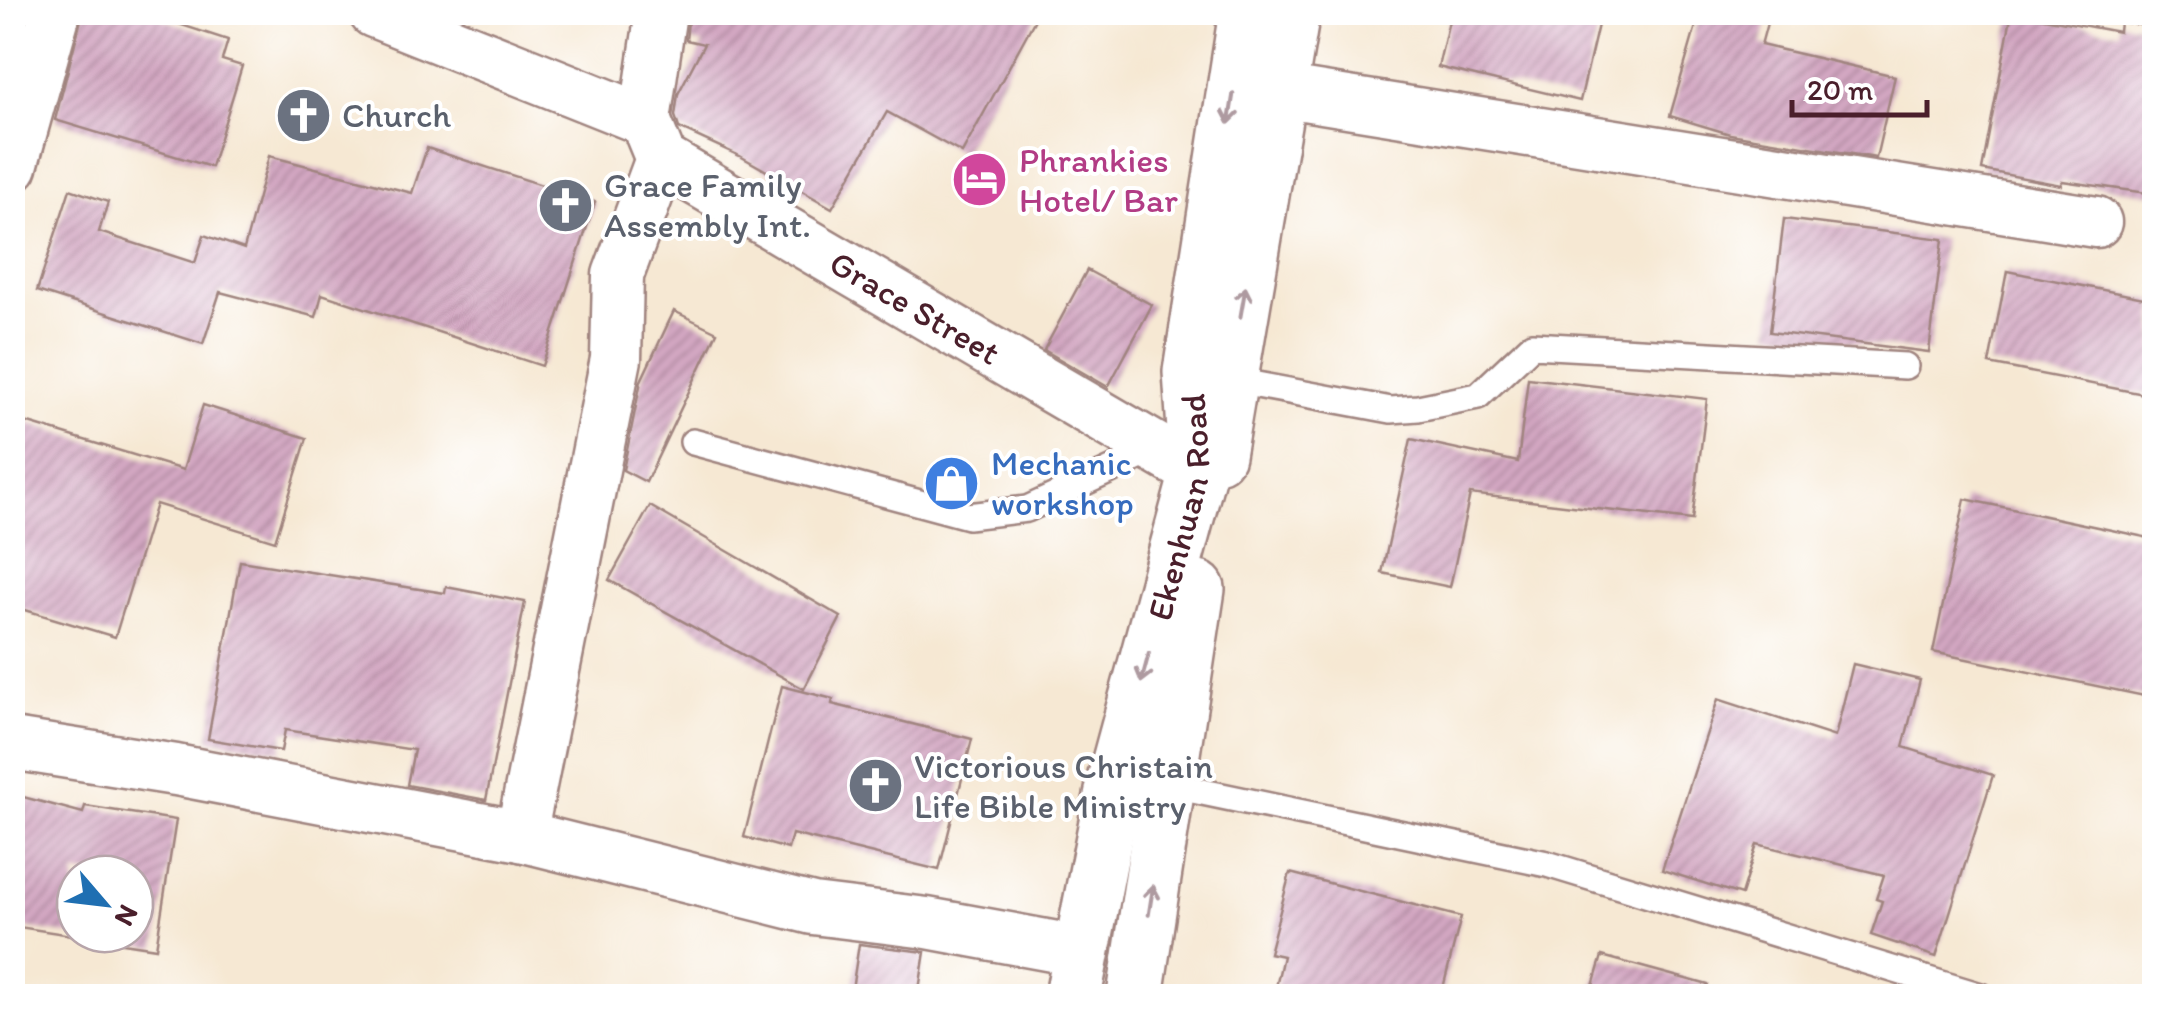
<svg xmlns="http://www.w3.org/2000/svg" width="2167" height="1009" viewBox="0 0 2167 1009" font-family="Itim,sans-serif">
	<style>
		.building { fill: url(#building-hatch); fill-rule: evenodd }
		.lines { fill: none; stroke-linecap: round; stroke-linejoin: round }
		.lane-casing { stroke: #a0847f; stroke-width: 30 }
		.street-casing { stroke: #a0847f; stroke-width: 55 }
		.secondary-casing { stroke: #a0847f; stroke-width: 60 }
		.lane { stroke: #fff; stroke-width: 25 }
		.street { stroke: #fff; stroke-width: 50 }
		.secondary { stroke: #fff; stroke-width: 55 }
		.oneway { stroke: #ae9aa0 }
		.labels { text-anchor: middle; stroke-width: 8; stroke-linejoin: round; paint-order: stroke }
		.worship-label { font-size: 35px; fill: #5b616d; stroke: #fff; text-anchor: start }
		.hotel-label { font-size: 35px; fill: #b23c85; stroke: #fff; text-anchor: start }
		.street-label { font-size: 35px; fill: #4a1f2b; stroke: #fff }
		.shop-label { font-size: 35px; fill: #366cbe; stroke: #fff; text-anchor: start }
	</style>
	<defs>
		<pattern id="building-hatch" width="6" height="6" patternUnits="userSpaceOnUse" patternTransform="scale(2.5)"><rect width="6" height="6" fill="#d3a7c2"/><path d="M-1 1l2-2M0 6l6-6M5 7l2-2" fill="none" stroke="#ad879e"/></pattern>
	</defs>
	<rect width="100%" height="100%" fill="#fff"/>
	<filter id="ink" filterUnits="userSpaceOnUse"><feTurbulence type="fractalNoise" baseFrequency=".01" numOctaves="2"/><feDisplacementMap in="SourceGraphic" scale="20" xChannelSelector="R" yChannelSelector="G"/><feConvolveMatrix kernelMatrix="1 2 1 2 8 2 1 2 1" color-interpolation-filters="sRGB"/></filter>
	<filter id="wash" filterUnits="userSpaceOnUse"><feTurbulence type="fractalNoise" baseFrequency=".0048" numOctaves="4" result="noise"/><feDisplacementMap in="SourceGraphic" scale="40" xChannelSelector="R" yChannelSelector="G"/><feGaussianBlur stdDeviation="2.25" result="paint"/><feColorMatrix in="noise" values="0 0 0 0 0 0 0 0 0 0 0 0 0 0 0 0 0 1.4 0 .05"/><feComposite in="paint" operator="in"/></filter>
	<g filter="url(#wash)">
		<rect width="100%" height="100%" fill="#f6e8d3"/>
		<g id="blocks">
			<!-- building -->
			<g class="building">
				<path d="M83,12H162L160,18L228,40L222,60L242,66L211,167L55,120Z"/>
				<path d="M689,12H1039L962,153L887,112L832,208L740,156L679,128L675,116L678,94L704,44L686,40Z"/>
				<path d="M1451,12H1601L1580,101L1438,67Z"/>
				<path d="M1700,12H1770L1761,45L1895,76L1876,158L1730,134L1670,116Z"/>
				<path d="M2012,12L2119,32L2120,22L2154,27V194L2062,181L2061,185L1982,170Z"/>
				<path d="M427,148L595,202L542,366L322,294L316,317L220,292L203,344L37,291L70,189L108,202L99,232L195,263L204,235L244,249L269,156L412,193Z"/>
				<path d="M1784,219L1943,239L1929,352L1770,332Z"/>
				<path d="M1087,270L1152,305L1108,387L1044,350Z"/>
				<path d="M2007,271L2154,300V396L1989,364Z"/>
				<path d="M674,311L717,332L646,482L623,470L641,381Z"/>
				<path d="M1528,378L1707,399L1692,520L1470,494L1450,587L1382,573L1411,439L1518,462Z"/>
				<path d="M203,405L307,438L275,541L156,504L115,637L12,606V418L183,470Z"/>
				<path d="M1965,499L2154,539V698L1933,652Z"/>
				<path d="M650,506L841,617L804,689L609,580Z"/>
				<path d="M240,561L445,593L446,587L525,602L486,800L407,785L414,750L285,730L281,751L208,739Z"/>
				<path d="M1853,664L1920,680L1903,747L1993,775L1936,957L1871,935L1882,901L1876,899L1884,875L1757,844L1741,895L1662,870L1718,699L1835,737Z"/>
				<path d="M782,686L833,699L832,704L972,739L939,870L792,834L788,849L744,837Z"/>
				<path d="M12,794L83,813L85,806L176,820L156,948L12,926ZM75,874H135V934H75Z"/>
				<path d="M1290,873L1461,917L1441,996H1274L1283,956L1269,953Z"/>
				<path d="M859,944L925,952L918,996H851Z"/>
				<path d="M1602,956L1708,985L1706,996H1590Z"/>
			</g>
		</g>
	</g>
	<g filter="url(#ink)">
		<use href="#blocks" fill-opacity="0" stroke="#a0847f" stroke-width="2.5"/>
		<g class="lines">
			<defs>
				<g id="lane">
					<path d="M1230,380L1391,410L1418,408L1478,396L1532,345L1905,366"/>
					<path d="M693,442L968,516L1027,509L1154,450"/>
					<path d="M1169,785L1547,864L1981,996"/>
				</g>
				<g id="street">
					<path id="s1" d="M374,12L645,120L661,159L1198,473"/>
					<path d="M1279,91L2096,222"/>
					<path d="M645,120L661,12"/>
					<path d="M12,166L55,12"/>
					<path d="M12,744L176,770L521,836L813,909L927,923L1079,951"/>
					<path d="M521,836L616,359L618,275L661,159"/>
				</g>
				<g id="secondary">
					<path d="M1217,455L1292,12"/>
					<path id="s2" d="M1073,996L1116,776L1198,473L1191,372L1247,12"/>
					<path d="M1135,996L1197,589"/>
				</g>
			</defs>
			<!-- lane casing -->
			<use href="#lane" class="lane-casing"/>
			<!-- street casing -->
			<use href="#street" class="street-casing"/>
			<!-- secondary casing -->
			<use href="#secondary" class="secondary-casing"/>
			<!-- lane -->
			<use href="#lane" class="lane"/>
			<!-- street -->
			<use href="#street" class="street"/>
			<!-- secondary -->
			<use href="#secondary" class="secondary"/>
		</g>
		<!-- one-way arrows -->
		<defs><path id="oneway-shaft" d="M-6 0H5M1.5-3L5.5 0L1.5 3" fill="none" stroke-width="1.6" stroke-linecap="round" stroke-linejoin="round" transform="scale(2.5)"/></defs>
		<g class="oneway">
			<use href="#oneway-shaft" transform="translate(1231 109) rotate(99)"/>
			<use href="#oneway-shaft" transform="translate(1243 302) rotate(-80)"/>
			<use href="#oneway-shaft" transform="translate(1145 668) rotate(105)"/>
			<use href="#oneway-shaft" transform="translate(1151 900) rotate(-81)"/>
		</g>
	</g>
	<!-- icons -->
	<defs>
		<symbol id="church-disc" viewBox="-11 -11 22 22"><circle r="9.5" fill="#6b7280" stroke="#fff"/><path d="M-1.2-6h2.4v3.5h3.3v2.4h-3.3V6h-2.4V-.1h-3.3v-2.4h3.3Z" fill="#fff"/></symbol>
		<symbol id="hotel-disc" viewBox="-11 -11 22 22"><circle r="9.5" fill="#d1479c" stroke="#fff"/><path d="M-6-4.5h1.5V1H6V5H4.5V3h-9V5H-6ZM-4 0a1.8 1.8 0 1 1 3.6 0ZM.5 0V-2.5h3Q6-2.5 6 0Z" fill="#fff"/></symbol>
		<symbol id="shop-disc" viewBox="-11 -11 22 22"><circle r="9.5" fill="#3f7fe0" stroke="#fff"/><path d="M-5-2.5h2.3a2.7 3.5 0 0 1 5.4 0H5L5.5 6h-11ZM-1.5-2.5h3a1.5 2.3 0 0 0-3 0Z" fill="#fff"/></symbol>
	</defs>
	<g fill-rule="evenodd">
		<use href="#church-disc" x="272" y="84" width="63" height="63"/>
		<use href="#hotel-disc" x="948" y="148" width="63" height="63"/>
		<use href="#church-disc" x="534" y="174" width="63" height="63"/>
		<use href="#shop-disc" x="920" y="452" width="63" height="63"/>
		<use href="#church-disc" x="844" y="754" width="63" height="63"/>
	</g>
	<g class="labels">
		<!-- worship labels -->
		<g class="worship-label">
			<text x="342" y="127">Church</text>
			<text x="604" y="197">Grace Family<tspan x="604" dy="40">Assembly Int.</tspan></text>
			<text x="914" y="778">Victorious Christain<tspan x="914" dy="40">Life Bible Ministry</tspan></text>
		</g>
		<!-- hotel labels -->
		<g class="hotel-label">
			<text x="1019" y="172">Phrankies<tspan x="1019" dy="40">Hotel/ Bar</tspan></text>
		</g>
		<!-- street labels -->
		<g class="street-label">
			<text dy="12" stroke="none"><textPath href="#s1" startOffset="628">Grace Street</textPath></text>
			<text dy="12" stroke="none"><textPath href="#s2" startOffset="502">Ekenhuan Road</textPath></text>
		</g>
		<!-- shop labels -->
		<g class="shop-label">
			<text x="991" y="475">Mechanic<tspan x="991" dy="40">workshop</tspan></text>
		</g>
	</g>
	<!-- margin -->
	<rect width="2167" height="1009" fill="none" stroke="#fff" stroke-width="50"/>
	<!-- north arrow -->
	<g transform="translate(105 904) rotate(118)"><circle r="48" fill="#ffffff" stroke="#b7a5aa" stroke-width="2.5"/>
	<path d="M0-8L18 38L0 25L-18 38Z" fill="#1f6fb2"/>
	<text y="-15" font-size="28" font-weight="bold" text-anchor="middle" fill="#4a1f2b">N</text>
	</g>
	<!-- scale -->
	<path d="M1792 100v15h135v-15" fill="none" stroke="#4a1f2b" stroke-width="5"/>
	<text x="1807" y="100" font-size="30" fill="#4a1f2b" stroke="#ffffff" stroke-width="8" paint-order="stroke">20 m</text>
</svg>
